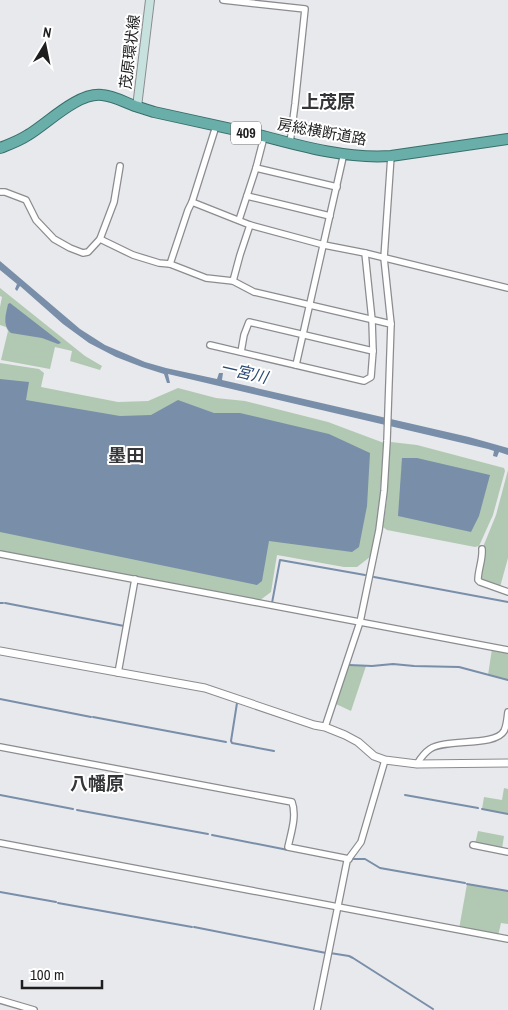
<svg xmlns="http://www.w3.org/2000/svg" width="508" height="1010" viewBox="0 0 508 1010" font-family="'Archivo Narrow','Noto Sans JP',sans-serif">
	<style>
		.green { fill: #b1c9b2 }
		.water { fill: #798ea9 }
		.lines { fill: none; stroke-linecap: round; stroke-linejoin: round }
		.stream { stroke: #798ea9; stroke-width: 2 }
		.minor-casing { stroke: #8b8c8f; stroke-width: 8 }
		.tertiary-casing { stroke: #8b8c8f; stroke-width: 9 }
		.secondary-casing { stroke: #8b8c8f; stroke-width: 10 }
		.trunk-casing { stroke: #376f6b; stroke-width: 12 }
		.minor { stroke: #fff; stroke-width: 5.5 }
		.tertiary { stroke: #fff; stroke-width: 7 }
		.secondary { stroke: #c7e1df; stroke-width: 8 }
		.trunk { stroke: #6aaeaa; stroke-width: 10 }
		.labels { text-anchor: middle; stroke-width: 4; stroke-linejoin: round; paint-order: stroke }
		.shield { fill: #fff; stroke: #626262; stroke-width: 1 }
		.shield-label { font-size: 14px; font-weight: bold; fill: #1e1e1f }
		.street-label { font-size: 15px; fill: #1e1e1f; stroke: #fff }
		.water-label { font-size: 16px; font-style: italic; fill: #2a4a72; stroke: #fff }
		.quarter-label { font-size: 18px; font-weight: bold; fill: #353638; stroke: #fff }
	</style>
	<rect width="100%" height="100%" fill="#e8e9ec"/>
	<!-- green -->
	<g class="green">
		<path d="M0,288L85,356L102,366L100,370L70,361L72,351L55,347L50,369L1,360L8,331L6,327L0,325V307L2,297L0,296Z"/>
		<path d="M0,363L39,369L44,373L41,387L118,402L148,401L178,388L216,398L245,401L328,422L384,443L379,512L370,557L357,567H344L277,555L271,592L259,601L0,552Z"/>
		<path d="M391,442L417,445L504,468L505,471L493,515L479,546L475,547L387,530L383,527L387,499L389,443Z"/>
		<path d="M508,470V558L500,587L479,580L483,547L496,515Z"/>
		<path d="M492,649L508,651V680L488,675Z"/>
		<path d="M349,665L366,666L351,711L336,704Z"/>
		<path d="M504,788L508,789V814L482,809L484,797L502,800Z"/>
		<path d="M478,831L504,836L502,849L475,844Z"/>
		<path d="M467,884L508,891V924L501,923L498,936L459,929Z"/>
	</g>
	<!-- water -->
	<g class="water">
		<path d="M0,261L80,329L105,345L145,362L166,368L217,379L219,373H223L222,380L469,437L508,448V455L499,452L497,457L493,456L494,451L488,449L168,374L170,383H167L164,374L142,367L116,357L89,343L63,324L20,286L17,291L15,289L17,284L0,270Z"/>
		<path d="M10,303L59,341L61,343L58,344L42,338L11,333C2,325 6,314 8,304Z"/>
		<path d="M0,379L29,382L26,400L120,416L151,415L178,400L214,413H240L329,434L370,453L367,506L359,547L352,552L269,541L262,581L257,585L0,532Z"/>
		<path d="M402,458H417L490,475L479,516L471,532L398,516Z"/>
	</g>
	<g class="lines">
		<!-- stream -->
		<g class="stream">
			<path d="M374,577L508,602"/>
			<path d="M0,603H3"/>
			<path d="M5,603L124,626"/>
			<path d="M275,603H272L280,560L365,575"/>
			<path d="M349,665L372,666L393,664L414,666L459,667L508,680"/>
			<path d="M0,699L91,717"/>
			<path d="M237,703L231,741L232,743L274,751"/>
			<path d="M93,717L226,742"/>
			<path d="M0,795L73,809"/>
			<path d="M405,795L478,808"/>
			<path d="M482,809L508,814"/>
			<path d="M77,810L208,834"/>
			<path d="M212,835L288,850"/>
			<path d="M351,859H365L380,868L465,883"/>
			<path d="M467,884L508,891"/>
			<path d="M0,892L56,902"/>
			<path d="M58,903L192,927"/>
			<path d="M194,927L326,953"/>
			<path d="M330,953L349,956L353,958L433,1009"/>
		</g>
		<defs>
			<g id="minor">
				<path d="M223,0L305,9L295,104L290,143"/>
				<path d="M256,168L337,187"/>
				<path d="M0,192H5L26,200L36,220L54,239L70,248L83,253L88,252L100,239L114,202L120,166"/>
				<path d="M247,196L330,216"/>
				<path d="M192,202L250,225L324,245L365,253L508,288"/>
				<path d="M239,220L256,168L264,137"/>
				<path d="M100,239L133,255L159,263L170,264L206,278L233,281L254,292L391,324"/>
				<path d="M170,264L188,210L192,202L216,126"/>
				<path d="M233,281L240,255L250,225"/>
				<path d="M210,345L364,381L371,377L373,351L372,320L365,253"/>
				<path d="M241,352L244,335L249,322L373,351"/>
				<path d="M296,365L344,153"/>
				<path d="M482,549C483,559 478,570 478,580L480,582L508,592"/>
				<path d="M0,554L508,650"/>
				<path d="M118,673L135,579"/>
				<path d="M325,727L360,622L379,530L384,491L387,441L391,324L384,258L391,156"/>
				<path d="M0,747L292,802C297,816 291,833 288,847L349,859"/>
				<path d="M417,764C420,759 424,753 430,749C446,738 495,747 504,731C507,725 507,718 508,712"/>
				<path d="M0,843L508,939"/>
				<path d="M473,845L508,852"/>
				<path d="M0,1000L34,1010"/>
				<path d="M317,1010L347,861L361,842L385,760"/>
			</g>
			<path id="tertiary" d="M0,651L205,688L314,725L325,727L345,735L358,742L374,756L385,760L417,764L508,763"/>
			<path id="secondary" d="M137,107L150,0"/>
			<path id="trunk" d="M0,148C10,144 19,141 28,135C48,123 78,92 102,95C114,96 124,102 135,106C141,108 148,110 154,112C190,120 226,128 263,136C304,147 348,159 391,156L508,139"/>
		</defs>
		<!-- minor casing -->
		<use href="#minor" class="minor-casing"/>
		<!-- tertiary casing -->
		<use href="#tertiary" class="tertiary-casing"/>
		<!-- secondary casing -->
		<use href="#secondary" class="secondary-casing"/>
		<!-- trunk casing -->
		<use href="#trunk" class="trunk-casing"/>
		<!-- minor -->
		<use href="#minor" class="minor"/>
		<!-- tertiary -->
		<use href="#tertiary" class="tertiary"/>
		<!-- secondary -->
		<use href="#secondary" class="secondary"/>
		<!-- trunk -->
		<use href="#trunk" class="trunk"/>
	</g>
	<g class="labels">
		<!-- shield labels -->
		<rect class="shield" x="231" y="121.5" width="30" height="23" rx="4"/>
		<g class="shield-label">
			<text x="246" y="138">409</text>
		</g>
		<!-- street labels -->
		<g class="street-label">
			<text transform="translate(130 52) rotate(-83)" y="5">茂原環状線</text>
			<text transform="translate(322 132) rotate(10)" y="5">房総横断道路</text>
		</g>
		<!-- water labels -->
		<g class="water-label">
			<text transform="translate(244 372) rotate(13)" y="6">一宮川</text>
		</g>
		<!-- quarter labels -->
		<g class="quarter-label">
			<text x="328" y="108">上茂原</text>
			<text x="126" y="462">墨田</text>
			<text x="97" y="790">八幡原</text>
		</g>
	</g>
	<!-- north arrow -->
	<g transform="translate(45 45) rotate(10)" stroke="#ffffff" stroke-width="4" paint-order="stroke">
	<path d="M0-4L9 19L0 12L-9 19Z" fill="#1e1e1f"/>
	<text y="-8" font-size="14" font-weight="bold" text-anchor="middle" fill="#1e1e1f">N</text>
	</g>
	<!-- scale -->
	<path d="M22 980v8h80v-8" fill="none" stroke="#1e1e1f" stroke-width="2.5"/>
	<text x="30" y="980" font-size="15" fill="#1e1e1f" stroke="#ffffff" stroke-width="4" paint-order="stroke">100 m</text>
</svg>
